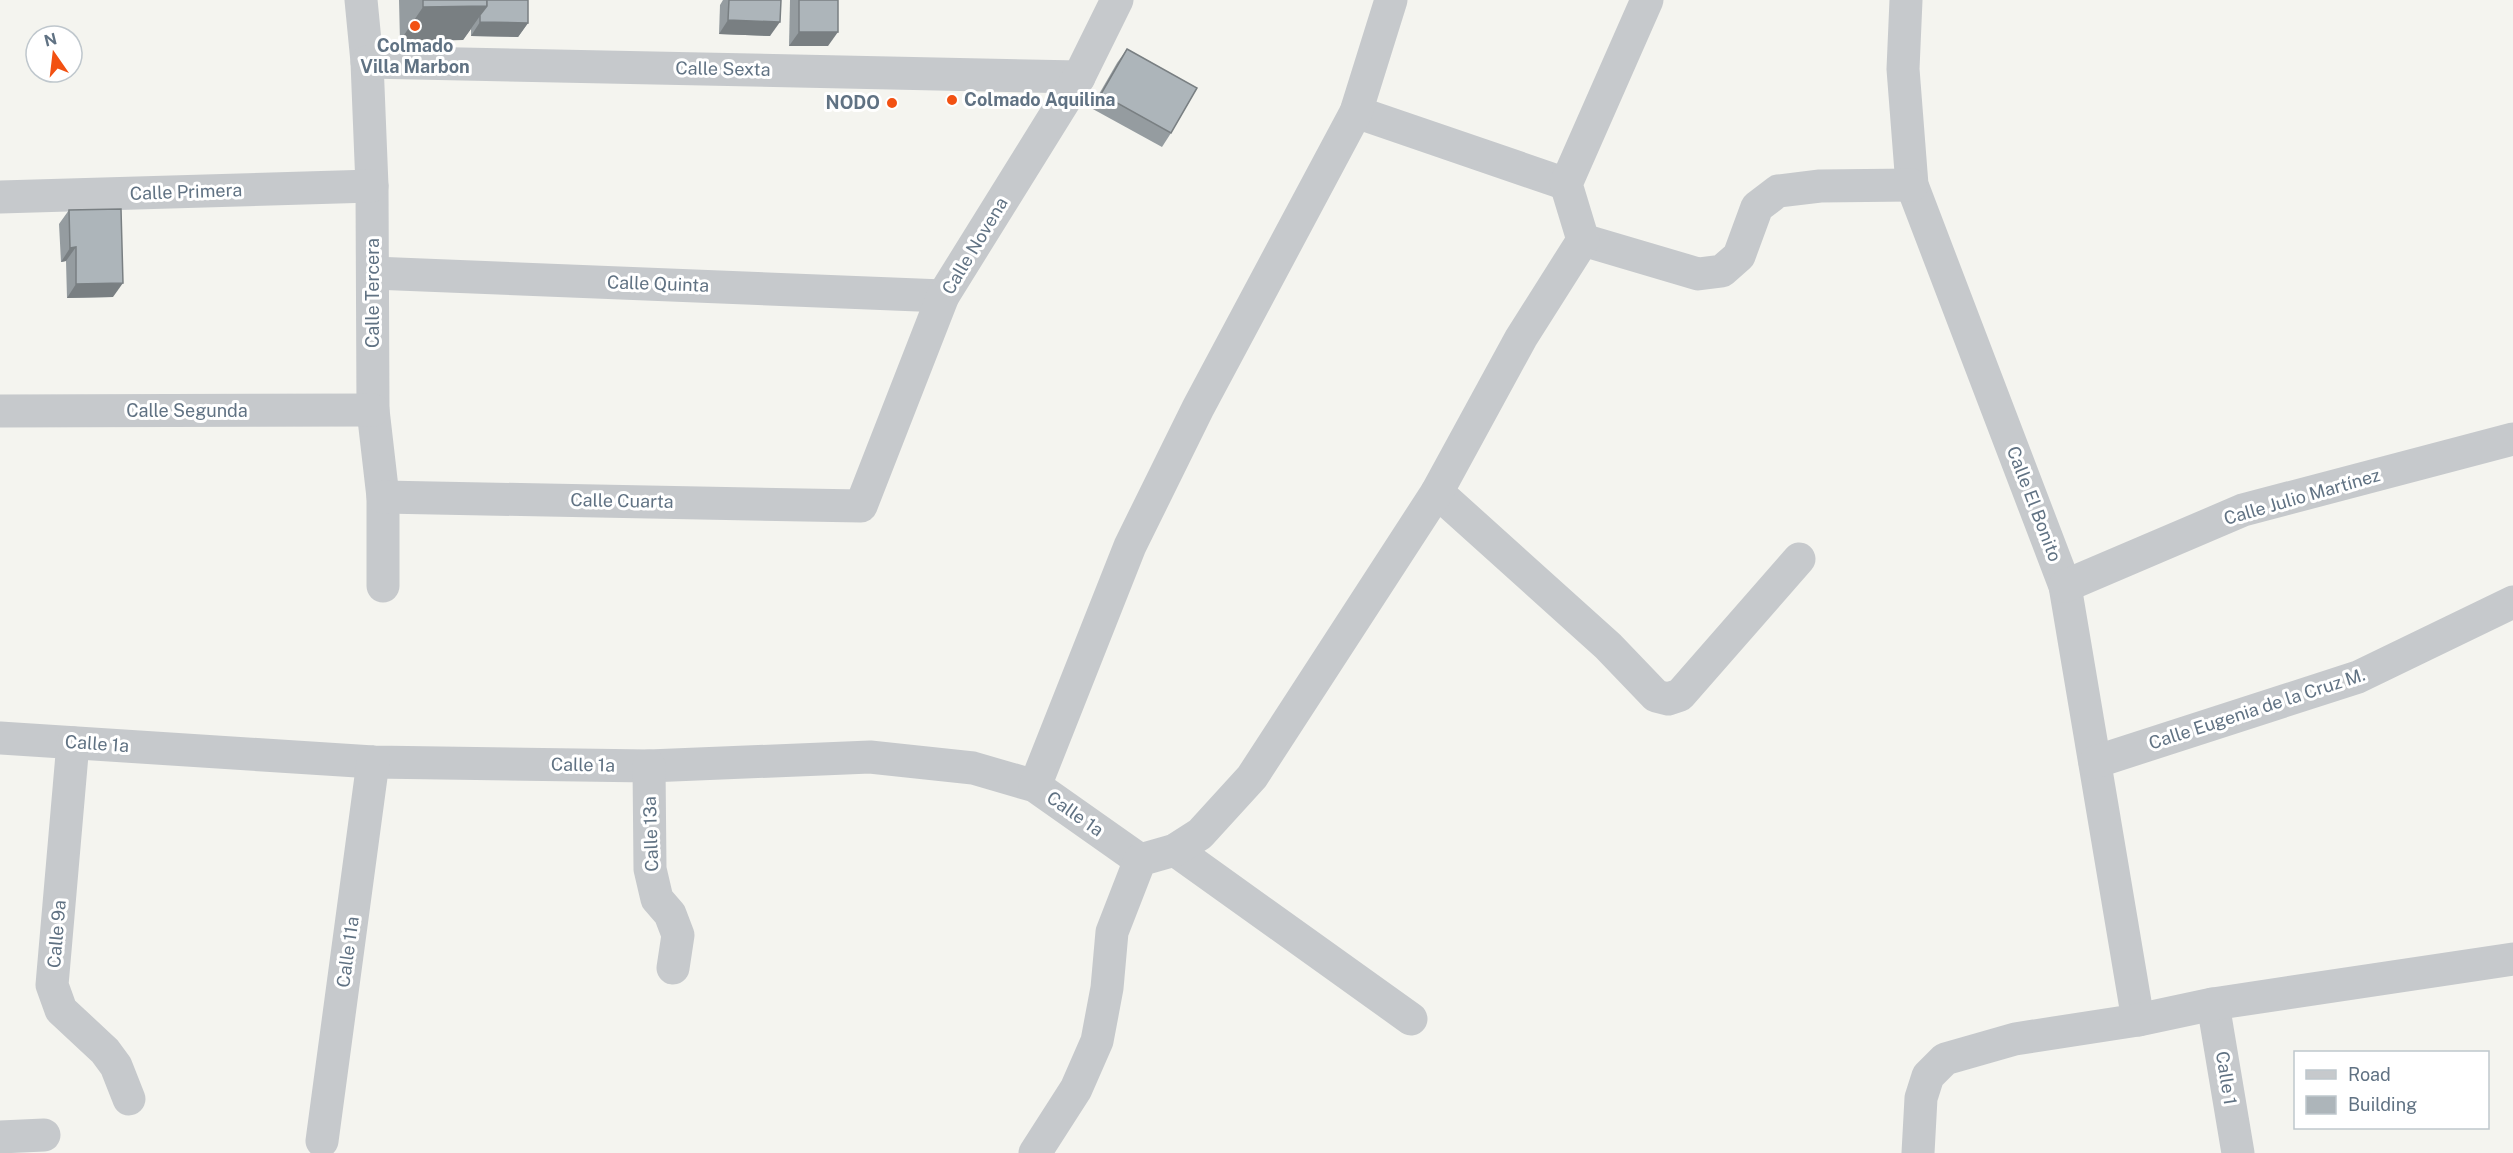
<svg xmlns="http://www.w3.org/2000/svg" width="2513" height="1153" viewBox="0 0 2513 1153" font-family="'Public Sans',sans-serif">
	<style>
		.lines { fill: none; stroke-linecap: round; stroke-linejoin: round }
		.minor { stroke: #c6c9cc; stroke-width: 33 }
		.wall { fill: #959ca0 }
		.shaded-wall { fill: #797f82 }
		.building { fill: #adb5ba; stroke: #797f82; stroke-width: 1.5 }
		.poi-dot { fill: #f25112; stroke: #fff; stroke-width: 2 }
		.labels { text-anchor: middle; stroke-width: 6; stroke-linejoin: round; paint-order: stroke }
		.poi-label { font-size: 18px; font-weight: bold; fill: #607283; stroke: #fff }
		.street-label { font-size: 18px; fill: #607283; stroke: #fff }
	</style>
	<rect width="100%" height="100%" fill="#f4f4ef"/>
	<g class="lines">
		<!-- minor -->
		<g class="minor">
			<path d="M361,0L367,62L372,186L373,410L383,497V586"/>
			<path d="M1906,0L1903,69L1912,185L2065,586L2138,1020"/>
			<path d="M367,62L1079,77"/>
			<path d="M1356,112L1566,184"/>
			<path d="M0,197L372,186"/>
			<path d="M1583,240L1698,274L1722,271L1739,256L1757,207L1778,191L1820,186L1912,185"/>
			<path d="M373,273L943,296"/>
			<path d="M0,411L373,410"/>
			<path d="M1437,492L1608,646L1656,696L1668,699L1680,695L1799,559"/>
			<path d="M383,497L861,506L943,296L1079,77L1117,0"/>
			<path d="M2065,586L2243,510L2513,439"/>
			<path d="M0,738L373,762L649,766L870,757L973,768L1035,786L1140,860"/>
			<path d="M73,743L52,985L61,1010L105,1051L116,1066L129,1099"/>
			<path d="M2095,762L2358,677L2513,602"/>
			<path d="M649,766L650,869L657,899L670,914L678,935L673,968"/>
			<path d="M1035,786L1130,546L1198,408L1356,112L1391,0"/>
			<path d="M1175,850L1411,1019"/>
			<path d="M2213,1004L2238,1153"/>
			<path d="M0,1137L44,1135"/>
			<path d="M322,1141L373,762"/>
			<path d="M1035,1153L1076,1089L1097,1041L1107,988L1112,932L1140,860L1175,850L1200,834L1252,777L1437,492L1521,338L1583,240L1566,184L1647,0"/>
			<path d="M1918,1153L1921,1098L1928,1076L1945,1059L2015,1039L2138,1020L2213,1004L2513,959"/>
		</g>
	</g>
	<!-- wall -->
	<g class="wall">
		<path d="M399,0H528V23L518,37L471,36V29L463,40L400,41Z"/>
		<path d="M723,0H781L770,36L719,34L720,5Z"/>
		<path d="M790,0H838L828,46H789Z"/>
		<path d="M1127,49L1171,133L1162,147L1091,108L1117,63Z"/>
		<path d="M69,210L113,297L67,298L66,261L61,262L59,224Z"/>
	</g>
	<!-- shaded-wall -->
	<g class="shaded-wall">
		<path d="M487,6L463,40L400,41L423,7Z"/>
		<path d="M728,20L780,22L770,36L719,34Z"/>
		<path d="M480,22L528,23L518,37L471,36Z"/>
		<path d="M799,32H838L828,46H789Z"/>
		<path d="M76,247L66,261L61,262L70,248Z"/>
		<path d="M123,283L113,297L67,298L76,284Z"/>
	</g>
	<!-- building -->
	<g class="building">
		<path d="M423,0H487V6L423,7Z"/>
		<path d="M487,0H528V23L480,22V15L487,6Z"/>
		<path d="M729,0H781L780,22L728,20Z"/>
		<rect x="799" y="0" width="39" height="32"/>
		<path d="M1127,49L1197,88L1171,133L1101,94Z"/>
		<path d="M121,209L123,283L76,284V247L70,248L69,210Z"/>
	</g>
	<!-- markers -->
	<g class="poi-dot">
		<circle cx="415" cy="26" r="6"/>
		<circle cx="952" cy="100" r="6"/>
		<circle cx="892" cy="103" r="6"/>
	</g>
	<g class="labels">
		<!-- poi labels -->
		<g class="poi-label">
			<text x="415" y="52">Colmado<tspan x="415" dy="21">Villa Marbon</tspan></text>
			<text x="964" y="106" text-anchor="start">Colmado Aquilina</text>
			<text x="880" y="109" text-anchor="end">NODO</text>
		</g>
		<!-- street labels -->
		<g class="street-label">
			<text transform="translate(723 69) rotate(1)" y="6">Calle Sexta</text>
			<text transform="translate(186 192) rotate(-2)" y="6">Calle Primera</text>
			<text transform="translate(975 246) rotate(-59)" y="6">Calle Novena</text>
			<text transform="translate(658 284) rotate(2)" y="6">Calle Quinta</text>
			<text transform="translate(373 293) rotate(-90)" y="6">Calle Tercera</text>
			<text x="187" y="417">Calle Segunda</text>
			<text transform="translate(2302 497) rotate(-16)" y="6">Calle Julio Martínez</text>
			<text transform="translate(622 501) rotate(1)" y="6">Calle Cuarta</text>
			<text transform="translate(2034 504) rotate(69)" y="6">Calle El Bonito</text>
			<text transform="translate(2257 709) rotate(-18)" y="6">Calle Eugenia de la Cruz M.</text>
			<text transform="translate(97 744) rotate(4)" y="6">Calle 1a</text>
			<text transform="translate(583 765) rotate(1)" y="6">Calle 1a</text>
			<text transform="translate(1075 814) rotate(35)" y="6">Calle 1a</text>
			<text transform="translate(651 834) rotate(-92)" y="6">Calle 13a</text>
			<text transform="translate(57 934) rotate(-85)" y="6">Calle 9a</text>
			<text transform="translate(348 952) rotate(-82)" y="6">Calle 11a</text>
			<text transform="translate(2226 1078) rotate(81)" y="6">Calle 1</text>
		</g>
	</g>
	<!-- legend -->
	<rect x="2294" y="1051" width="195" height="78" fill="#ffffff" stroke="#bfc7cd" stroke-width="1.5"/>
	<rect x="2306" y="1070" width="30" height="9" fill="#c6c9cc" stroke="#bfc7cd" stroke-width="1.5"/>
	<text x="2348" y="1081" font-size="18" fill="#607283">Road</text>
	<rect x="2306" y="1096" width="30" height="18" fill="#adb5ba" stroke="#bfc7cd" stroke-width="1.5"/>
	<text x="2348" y="1111" font-size="18" fill="#607283">Building</text>
	<!-- north arrow -->
	<g transform="translate(54 54) rotate(346)"><circle r="28" fill="#ffffff" stroke="#bfc7cd" stroke-width="1.5"/>
	<path d="M0-4.5L10 22L0 15L-10 22Z" fill="#f25112"/>
	<text y="-9" font-size="16" font-weight="bold" text-anchor="middle" fill="#607283">N</text>
	</g>
</svg>
